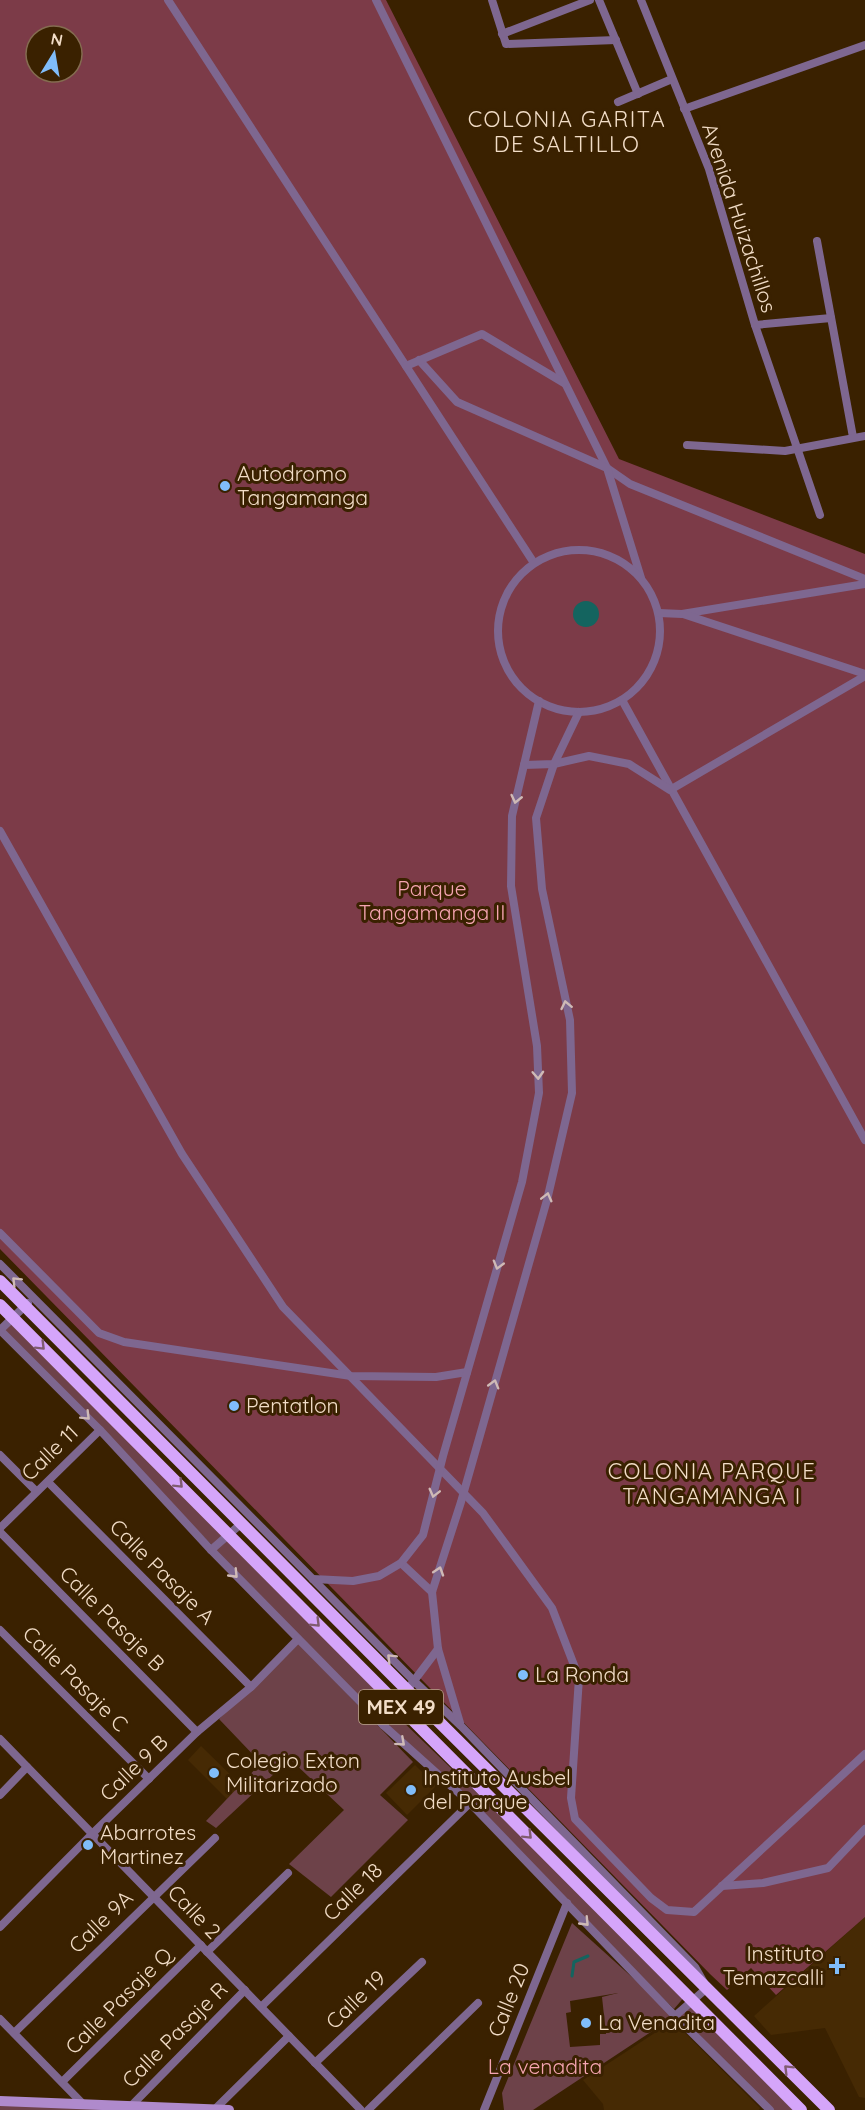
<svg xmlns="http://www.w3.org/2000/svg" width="865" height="2110" viewBox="0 0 865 2110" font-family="Quicksand,sans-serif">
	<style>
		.built { fill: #462a04 }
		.green { fill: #6d4249; fill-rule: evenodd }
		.forest { fill: #7c3b48; fill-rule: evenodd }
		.water { fill: #14645f }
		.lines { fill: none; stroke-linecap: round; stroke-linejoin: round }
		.stream { stroke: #14645f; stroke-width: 3 }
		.minor { stroke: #7e6790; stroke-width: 8 }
		.secondary { stroke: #af8acc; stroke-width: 10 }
		.primary { stroke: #d5a5fa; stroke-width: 12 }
		.oneway { stroke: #cfbab6 }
		.oneway2 { stroke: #805c70 }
		.poi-dot { fill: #80bdfa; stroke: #3a2100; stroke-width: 2 }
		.labels { text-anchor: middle; stroke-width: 6; stroke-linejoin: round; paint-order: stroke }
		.shield { fill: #3a2100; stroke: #bba58b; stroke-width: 1.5 }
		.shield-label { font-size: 20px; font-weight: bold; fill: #f2ddc7 }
		.street-label { font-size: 21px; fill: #f2ddc7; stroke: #3a2100 }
		.poi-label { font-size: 21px; fill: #f2ddc7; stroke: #3a2100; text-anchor: start }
		.park-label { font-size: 21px; fill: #f6a5b2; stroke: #3a2100 }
		.neighbourhood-label { font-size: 22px; letter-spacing: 1.5px; fill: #f2ddc7; stroke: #3a2100 }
	</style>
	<rect width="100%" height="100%" fill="#3a2100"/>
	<!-- built -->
	<g class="built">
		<path d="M201,1746L241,1785L227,1799L188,1760Z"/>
		<path d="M415,1765L436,1786L407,1815L386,1793Z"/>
		<path d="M865,1917V2098L859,2097L825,2028L771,2035L754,2016Z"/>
		<path d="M673,2021L760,2108L759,2110H604L603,2104L583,2080Z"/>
	</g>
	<!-- green -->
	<g class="green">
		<path d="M11,1324L223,1536L212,1545L2,1332Z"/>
		<path d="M227,1540L393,1708L382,1721L213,1548Z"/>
		<path d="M298,1643L413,1762L380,1795L408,1820L331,1897L289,1864L344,1810L290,1759L216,1828L206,1821L261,1763L219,1719Z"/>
		<path d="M397,1716L686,1995L674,2009L389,1726Z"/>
		<path d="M572,1923L675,2016L533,2110H504L502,2093ZM618,1993L602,1997L606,2034H600V2045L570,2047L566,2013L571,2012L570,2001Z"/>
		<path d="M690,2006L793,2110H770L677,2018Z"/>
		<path d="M0,2104L169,2110H0Z"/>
	</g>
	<!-- forest -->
	<path class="forest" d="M0,0H386L619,459L865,554V1917L776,1995L751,1968L727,1990L710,1974L0,1249ZM36,36H72V72H36Z"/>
	<!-- water -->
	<circle class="water" cx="586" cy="614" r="13"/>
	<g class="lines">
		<!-- stream -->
		<path class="stream" d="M572,1976L574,1962L588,1956"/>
		<!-- minor -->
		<g class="minor">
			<path d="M168,0L534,563"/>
			<path d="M376,0L607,468L630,484L865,579"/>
			<path d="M492,0L506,44L616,40"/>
			<path d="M599,0L638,94"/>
			<path d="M641,0L709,169L755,325L820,515"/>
			<path d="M502,34L590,0"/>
			<path d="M618,102L672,79"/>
			<path d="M684,109L865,45"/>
			<path d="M817,241L853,437"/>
			<path d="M755,325L831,318"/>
			<path d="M419,360L457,402L607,468L641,578"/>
			<path d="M406,366L482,334L564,383"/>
			<path d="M687,445L785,451L865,436"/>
			<circle cx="579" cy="631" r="81"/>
			<path d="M659,613L682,614L865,584"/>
			<path d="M683,614L865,674"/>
			<path d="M622,700L865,1140"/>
			<path d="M524,765L554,764L589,756L629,764L670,790L865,676"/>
			<path d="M0,831L182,1154L283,1307L483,1513L552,1608L579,1678L571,1798L575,1819L651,1898L667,1910L694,1912L865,1754"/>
			<path d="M0,1233L99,1333L124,1342L351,1376L436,1377L467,1372"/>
			<path d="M0,1264L414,1681L461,1726L695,1967L707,1988L675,2016"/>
			<path d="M0,1330L100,1430L211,1550L383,1725L470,1803L675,2016L770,2110"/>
			<path d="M0,1330L28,1303"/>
			<path d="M0,1455L36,1491"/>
			<path d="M48,1482L251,1687"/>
			<path d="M0,1528L100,1430"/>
			<path d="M0,1532L197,1732"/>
			<path d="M211,1550L242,1523"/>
			<path d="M401,1563L432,1592"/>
			<path d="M313,1579L353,1581L379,1576L401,1563L423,1535L443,1456L522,1182L539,1093L537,1046L511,886L512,816L539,701"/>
			<path d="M0,1630L149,1779"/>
			<path d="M460,1723L438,1649L432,1592L461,1502L547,1200L572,1093L570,1020L542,889L536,818L554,764L579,712"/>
			<path d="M383,1725L400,1706L407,1690L438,1649"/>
			<path d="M0,1739L361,2110"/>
			<path d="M0,1795L27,1767"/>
			<path d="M722,1886L763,1883L828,1868L865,1829"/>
			<path d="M0,1927L93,1833L197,1732L251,1687L298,1639"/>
			<path d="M207,1952L288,1873"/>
			<path d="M261,2007L470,1803"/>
			<path d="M0,2019L83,2104"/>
			<path d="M14,2033L215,1838"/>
			<path d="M315,2063L422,1962"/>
			<path d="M62,2082L201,1945"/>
			<path d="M132,2105L245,1990"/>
			<path d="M215,2109L289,2036"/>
			<path d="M368,2110L478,2003"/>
			<path d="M484,2110L567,1903"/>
		</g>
		<!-- secondary -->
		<path class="secondary" d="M0,2101L229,2110"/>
		<!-- primary -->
		<g class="primary">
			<path d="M0,1281L407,1690L829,2110"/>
			<path d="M0,1305L801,2110"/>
		</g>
	</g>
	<!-- one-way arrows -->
	<defs><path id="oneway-chevron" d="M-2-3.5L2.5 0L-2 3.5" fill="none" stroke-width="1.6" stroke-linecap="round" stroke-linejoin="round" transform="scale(1.5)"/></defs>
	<g class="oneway">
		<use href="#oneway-chevron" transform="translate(516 799) rotate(103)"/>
		<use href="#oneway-chevron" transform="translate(566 1005) rotate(-102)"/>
		<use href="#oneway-chevron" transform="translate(538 1075) rotate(87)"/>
		<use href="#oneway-chevron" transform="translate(547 1197) rotate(-76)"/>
		<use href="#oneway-chevron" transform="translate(498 1265) rotate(106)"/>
		<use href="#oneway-chevron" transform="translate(16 1281) rotate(-135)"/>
		<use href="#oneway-chevron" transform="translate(494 1384) rotate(-74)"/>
		<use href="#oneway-chevron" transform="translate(86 1416) rotate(45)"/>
		<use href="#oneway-chevron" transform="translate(434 1493) rotate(104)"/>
		<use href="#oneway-chevron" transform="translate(439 1571) rotate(-72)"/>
		<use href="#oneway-chevron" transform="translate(234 1574) rotate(46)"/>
		<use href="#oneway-chevron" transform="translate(391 1658) rotate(-135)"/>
		<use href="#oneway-chevron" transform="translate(401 1742) rotate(42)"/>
		<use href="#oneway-chevron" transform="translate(585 1922) rotate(46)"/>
	</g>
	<g class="oneway2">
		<use href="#oneway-chevron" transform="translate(41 1346) rotate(45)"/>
		<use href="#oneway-chevron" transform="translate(179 1484) rotate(45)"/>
		<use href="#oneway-chevron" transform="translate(316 1623) rotate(45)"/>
		<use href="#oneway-chevron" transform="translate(528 1835) rotate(45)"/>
		<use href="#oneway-chevron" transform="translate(788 2069) rotate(-135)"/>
	</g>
	<!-- markers -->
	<g class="poi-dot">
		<circle cx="225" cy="486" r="6"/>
		<circle cx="234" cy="1406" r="6"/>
		<circle cx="523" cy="1675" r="6"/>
		<circle cx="214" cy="1773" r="6"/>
		<circle cx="411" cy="1790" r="6"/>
		<circle cx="88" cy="1845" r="6"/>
		<path d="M834 1957h6v6h6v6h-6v6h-6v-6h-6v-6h6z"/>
		<circle cx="586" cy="2023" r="6"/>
	</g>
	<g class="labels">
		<!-- shield labels -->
		<rect class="shield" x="359" y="1690" width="84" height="34" rx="4.5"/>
		<g class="shield-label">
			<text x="401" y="1714">MEX 49</text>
		</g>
		<!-- street labels -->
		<g class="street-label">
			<text transform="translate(739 218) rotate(72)" y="7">Avenida Huizachillos</text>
			<text transform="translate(50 1453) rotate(-44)" y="7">Calle 11</text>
			<text transform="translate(162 1572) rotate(45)" y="7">Calle Pasaje A</text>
			<text transform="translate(112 1619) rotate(45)" y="7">Calle Pasaje B</text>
			<text transform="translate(75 1679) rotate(45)" y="7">Calle Pasaje C</text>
			<text transform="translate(134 1768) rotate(-44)" y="7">Calle 9 B</text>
			<text transform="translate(353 1892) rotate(-44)" y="7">Calle 18</text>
			<text transform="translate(194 1912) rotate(46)" y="7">Calle 2</text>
			<text transform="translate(101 1922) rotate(-44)" y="7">Calle 9A</text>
			<text transform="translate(356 2000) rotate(-44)" y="7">Calle 19</text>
			<text transform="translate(509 2000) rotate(-68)" y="7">Calle 20</text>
			<text transform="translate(119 2001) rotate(-45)" y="7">Calle Pasaje Q</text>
			<text transform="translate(175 2035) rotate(-45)" y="7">Calle Pasaje R</text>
		</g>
		<!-- poi labels -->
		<g class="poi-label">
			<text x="237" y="481">Autodromo<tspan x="237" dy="24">Tangamanga</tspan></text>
			<text x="246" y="1413">Pentatlon</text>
			<text x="535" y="1682">La Ronda</text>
			<text x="226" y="1768">Colegio Exton<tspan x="226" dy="24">Militarizado</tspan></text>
			<text x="423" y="1785">Instituto Ausbel<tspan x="423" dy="24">del Parque</tspan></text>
			<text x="100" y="1840">Abarrotes<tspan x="100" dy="24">Martinez</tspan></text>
			<text x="824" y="1961" text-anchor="end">Instituto<tspan x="824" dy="24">Temazcalli</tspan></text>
			<text x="598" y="2030">La Venadita</text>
		</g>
		<!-- park labels -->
		<g class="park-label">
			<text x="432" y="896">Parque<tspan x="432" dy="24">Tangamanga II</tspan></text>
			<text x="545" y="2074">La venadita</text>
		</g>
		<!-- neighbourhood labels -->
		<g class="neighbourhood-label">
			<text x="567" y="127">COLONIA GARITA<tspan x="567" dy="25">DE SALTILLO</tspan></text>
			<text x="712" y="1479">COLONIA PARQUE<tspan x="712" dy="25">TANGAMANGA I</tspan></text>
		</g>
	</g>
	<!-- north arrow -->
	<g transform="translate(54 54) rotate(11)"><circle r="28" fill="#3a2100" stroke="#846c50" stroke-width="1.5"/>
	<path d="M0-4.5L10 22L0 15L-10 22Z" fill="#80bdfa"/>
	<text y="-9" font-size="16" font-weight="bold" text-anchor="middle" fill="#f2ddc7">N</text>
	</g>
</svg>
